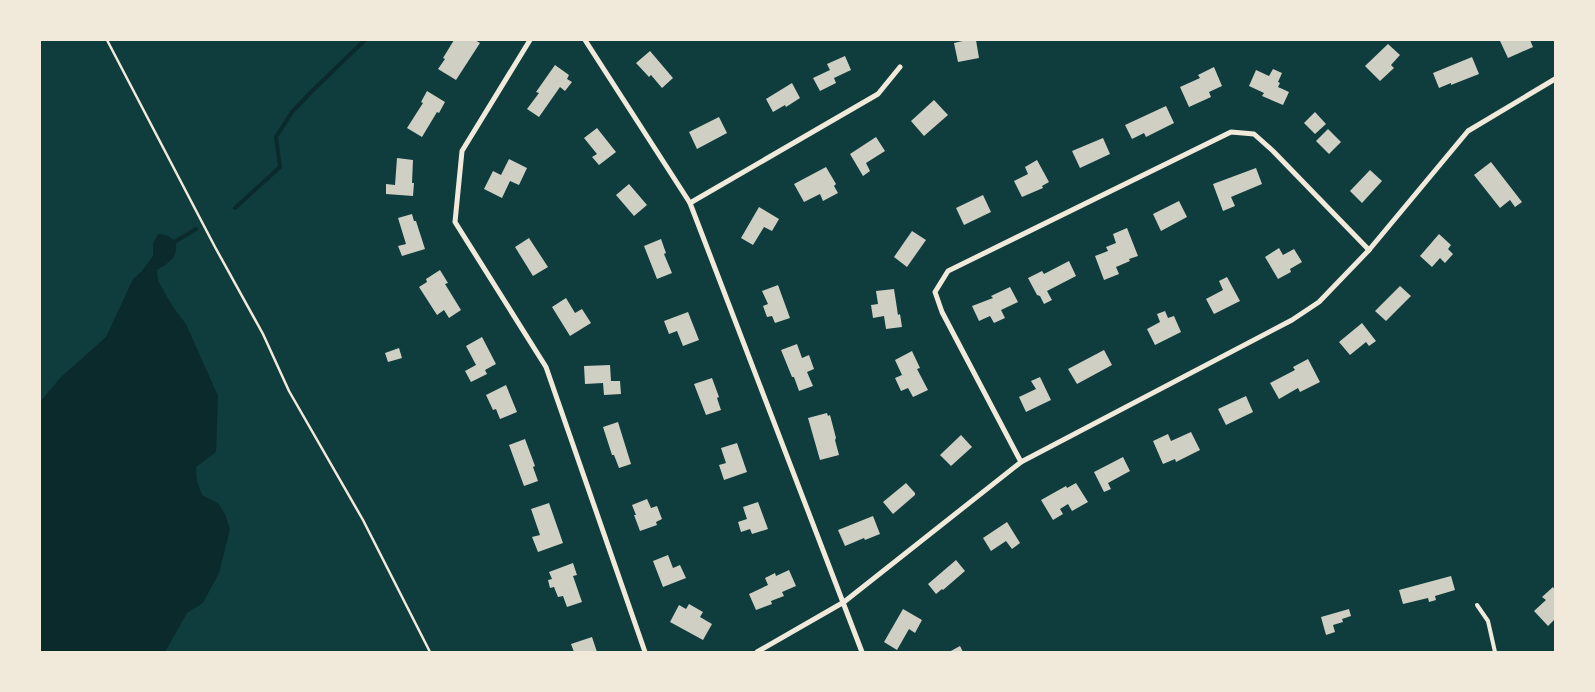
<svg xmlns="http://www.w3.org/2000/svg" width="1595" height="692" viewBox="0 0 1595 692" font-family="Spectral,serif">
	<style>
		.water { fill: #0a2a2b }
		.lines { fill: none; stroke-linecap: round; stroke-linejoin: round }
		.stream { stroke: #0a2a2b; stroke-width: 4 }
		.building { fill: #cfcfc3 }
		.path { stroke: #f1e9da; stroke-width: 2.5 }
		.service { stroke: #f1e9da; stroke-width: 4 }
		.minor { stroke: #f1e9da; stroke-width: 5 }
	</style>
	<rect width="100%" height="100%" fill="#0f3d3e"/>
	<!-- water -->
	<path class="water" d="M158,234L166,235L176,241C178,258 170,262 157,270L158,281L173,307L186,324L218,396L216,452L196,467L197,481L202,495L218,503L225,514L230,529L219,573L203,603L187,613L165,652H40V402L60,378L106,337L133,279L142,271L153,256V243Z"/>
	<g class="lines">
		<!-- stream -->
		<g class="stream">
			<path d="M235,208L280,167L276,137L292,112L311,92L365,40"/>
			<path d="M176,241L196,229"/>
		</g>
	</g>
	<!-- building -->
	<g class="building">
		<path d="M454,40H475L480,43L456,80L438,69L445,59L443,58Z"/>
		<path d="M967,40H976L979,58L958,62L954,43Z"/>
		<path d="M1530,40L1533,47L1508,58L1500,41Z"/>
		<path d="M1388,44L1400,55L1391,65L1394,68L1380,81L1365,66Z"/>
		<path d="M650,51L673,78L662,88L651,75L649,77L636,63Z"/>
		<path d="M845,56L851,70L834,78L836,83L820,91L813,78L830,70L827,64Z"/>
		<path d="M1472,57L1479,74L1451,85V83L1439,88L1433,73Z"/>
		<path d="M555,65L569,75L567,79L572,82L565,91L560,87L539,117L527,109L539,93L536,92Z"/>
		<path d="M1214,67L1222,86L1209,92L1211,97L1189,107L1180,87L1200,78L1198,75Z"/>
		<path d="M1273,69L1282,73L1278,82L1280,83L1278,87L1289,92L1283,105L1262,96L1264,93L1249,86L1256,70L1269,76Z"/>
		<path d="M792,83L800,98L786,107L785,105L773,112L766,99Z"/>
		<path d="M427,91L445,102L439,113L437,112L422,137L407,128L423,103L421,102Z"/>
		<path d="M934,100L948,115L924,136L911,121Z"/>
		<path d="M1166,106L1174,123L1146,137L1144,133L1132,139L1125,125Z"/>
		<path d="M1315,112L1326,124L1315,134L1304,123Z"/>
		<path d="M719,117L727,133L697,149L689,132Z"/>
		<path d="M597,128L616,152L599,165L592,157L597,154L584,138Z"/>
		<path d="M1328,129L1341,142L1329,154L1316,141Z"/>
		<path d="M876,137L885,151L866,163L870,171L863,176L850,154Z"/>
		<path d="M1103,138L1110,154L1080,168L1072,151Z"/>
		<path d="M397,158L413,160L412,183H414L413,196L386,194V184L395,185Z"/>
		<path d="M509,159L527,168L519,185L510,181L502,198L484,189L493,171L501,175Z"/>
		<path d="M1037,160L1049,182L1042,186L1043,188L1022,197L1014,181L1028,174L1025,167Z"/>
		<path d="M1491,162L1522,202L1515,207L1510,200L1500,208L1474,175Z"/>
		<path d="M826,167L836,184L834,186L838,193L823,201L820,194L804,202L794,184Z"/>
		<path d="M1256,168L1262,184L1231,197L1235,206L1223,211L1213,184Z"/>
		<path d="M1370,170L1382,181L1362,203L1350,191Z"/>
		<path d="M629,184L647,205L634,216L616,195Z"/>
		<path d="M983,195L991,212L964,225L956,208Z"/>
		<path d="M1179,201L1187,217L1161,231L1153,214Z"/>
		<path d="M759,207L779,219L772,231L764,227L753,245L741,238Z"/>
		<path d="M412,214L414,221H416L425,249L402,256L398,246L406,244L398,218Z"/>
		<path d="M1127,228L1138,256L1129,259L1130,261L1116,267L1119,274L1104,280L1095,256L1108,251L1106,247L1116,243L1113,234Z"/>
		<path d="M912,231L926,240L907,267L894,257Z"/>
		<path d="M1439,234L1451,245L1448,249L1453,254L1445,263L1440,258L1432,267L1420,256Z"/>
		<path d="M529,238L548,267L533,276L515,247Z"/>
		<path d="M661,239L666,253L664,254L672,273L657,279L644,246Z"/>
		<path d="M1279,248L1283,255L1294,249L1302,262L1290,269L1291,272L1278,279L1265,257Z"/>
		<path d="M1069,261L1076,276L1047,291L1052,300L1044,304L1040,296L1037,295L1028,278L1042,271L1044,274Z"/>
		<path d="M440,270L448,283L445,284L461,310L449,318L444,310L437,315L419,287L427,282L426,279Z"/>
		<path d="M1227,277L1240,301L1214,314L1206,299L1223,290L1219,281Z"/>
		<path d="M778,285L790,318L775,323L772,316L767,317L763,306L768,304L762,291Z"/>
		<path d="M1400,286L1411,296L1386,321L1375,311Z"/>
		<path d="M1010,287L1018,302L1001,310L1005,318L994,323L990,316L979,321L972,306L993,298L991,296Z"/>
		<path d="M894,289L898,315L900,314L902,327L886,329L884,316L873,318L871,305L878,304L876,291Z"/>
		<path d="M566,298L575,313L582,309L591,323L570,336L552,307Z"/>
		<path d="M1165,311L1168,318L1174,316L1181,332L1155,345L1147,329L1160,322L1157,314Z"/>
		<path d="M688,312L699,340L683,346L677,331L669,334L664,321Z"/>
		<path d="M1362,323L1376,341L1369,346L1366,342L1350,355L1339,342Z"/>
		<path d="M482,337L496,364L485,370L487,374L471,382L465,371L476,365L466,346Z"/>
		<path d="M797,344L802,358L809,355L814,369L807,372L813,386L799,391L794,377H792L781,350Z"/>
		<path d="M399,348L402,358L388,362L385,353Z"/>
		<path d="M1104,350L1112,365L1077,384L1068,369Z"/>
		<path d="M912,351L920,368L917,369L928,390L913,397L908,388L901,391L895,378L902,375L895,360Z"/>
		<path d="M1308,359L1320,382L1300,392L1298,388L1279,399L1270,383L1295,370L1293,367Z"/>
		<path d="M610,365L611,381H620L621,394L604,395L603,383L585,384L584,366Z"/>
		<path d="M1040,377L1051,400L1026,412L1019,397L1036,389L1031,381Z"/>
		<path d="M712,378L719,397L717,398L721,410L706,415L694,384Z"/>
		<path d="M506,385L517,412L500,419L496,409L493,410L486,395Z"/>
		<path d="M1246,396L1253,412L1226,425L1218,409Z"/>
		<path d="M827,413L828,416L830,415L836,438L835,440L839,455L820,460L808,418Z"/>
		<path d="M618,422L631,464L619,468L614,455H612L603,427Z"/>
		<path d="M1191,432L1200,450L1176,462L1175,459L1163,464L1153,441L1168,434L1171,441Z"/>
		<path d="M961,435L972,447L951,466L940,455Z"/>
		<path d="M525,439L535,466L533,467L538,481L524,486L509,445Z"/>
		<path d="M737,443L747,472L724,480L719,465L726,463L721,448Z"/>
		<path d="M1123,457L1130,471L1108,483L1111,489L1104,492L1094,472Z"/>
		<path d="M906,483L915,493V495L893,514L883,502Z"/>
		<path d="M1076,483L1088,502L1072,511L1068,504L1060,509L1063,514L1053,520L1041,500L1066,486L1067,488Z"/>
		<path d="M647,499L651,508L657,506L662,519L656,522L657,525L640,531L634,515H636L632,505Z"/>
		<path d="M758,502L768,529L752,534L750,529L741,532L738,522L747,519L743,507Z"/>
		<path d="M549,503L563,543L538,552L532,537L540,535L531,509Z"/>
		<path d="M873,516L880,534L865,540L864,538L845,546L838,530Z"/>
		<path d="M1007,522L1020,543L1012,549L1006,541L991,551L983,538Z"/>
		<path d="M668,555L673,568L680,565L686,578L663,587L653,561Z"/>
		<path d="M956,560L965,571L943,590L942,589L936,594L928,584Z"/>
		<path d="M573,563L577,575L573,576L582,602L567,607L563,596L558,597L554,587L550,588L548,580L552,579L549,572Z"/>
		<path d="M789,570L796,586L782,592L784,596L771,601L772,604L756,610L749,594L768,585L765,578L775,573L776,576Z"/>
		<path d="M1451,576L1455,590L1435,596L1436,600L1429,602L1428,598L1403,604L1399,590Z"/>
		<path d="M1553,587L1555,590V619L1548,626L1534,611L1546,600L1542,597Z"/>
		<path d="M689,604L703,612L700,617L712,624L703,640L670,622L679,605L686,609Z"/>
		<path d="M903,609L922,620L915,633L909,629L897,650L884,642Z"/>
		<path d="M1349,609L1351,616L1342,619L1343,622L1333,625L1335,632L1326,635L1321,617Z"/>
		<path d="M592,637L597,652H574L571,644Z"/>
		<path d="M960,646L963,652H949Z"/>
	</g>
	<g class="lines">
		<!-- path -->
		<path class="path" d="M107,40L215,247L263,334L289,391L363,520L430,652"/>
		<!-- service -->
		<path class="service" d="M1477,605L1488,621L1495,652"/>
		<!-- minor -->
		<g class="minor">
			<path d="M530,40L462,151L455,222L546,367L645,652"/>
			<path d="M585,40L690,203L862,652"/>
			<path d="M690,203L878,94L900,67"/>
			<path d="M1021,462L942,312L935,292L948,271L1231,132L1254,134L1273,151L1369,250"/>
			<path d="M757,652L844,602L1021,462L1292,320L1319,302L1369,250L1468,131L1555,79"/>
		</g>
	</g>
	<!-- border -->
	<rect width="1595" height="692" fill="none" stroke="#f1e9da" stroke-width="82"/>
</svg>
